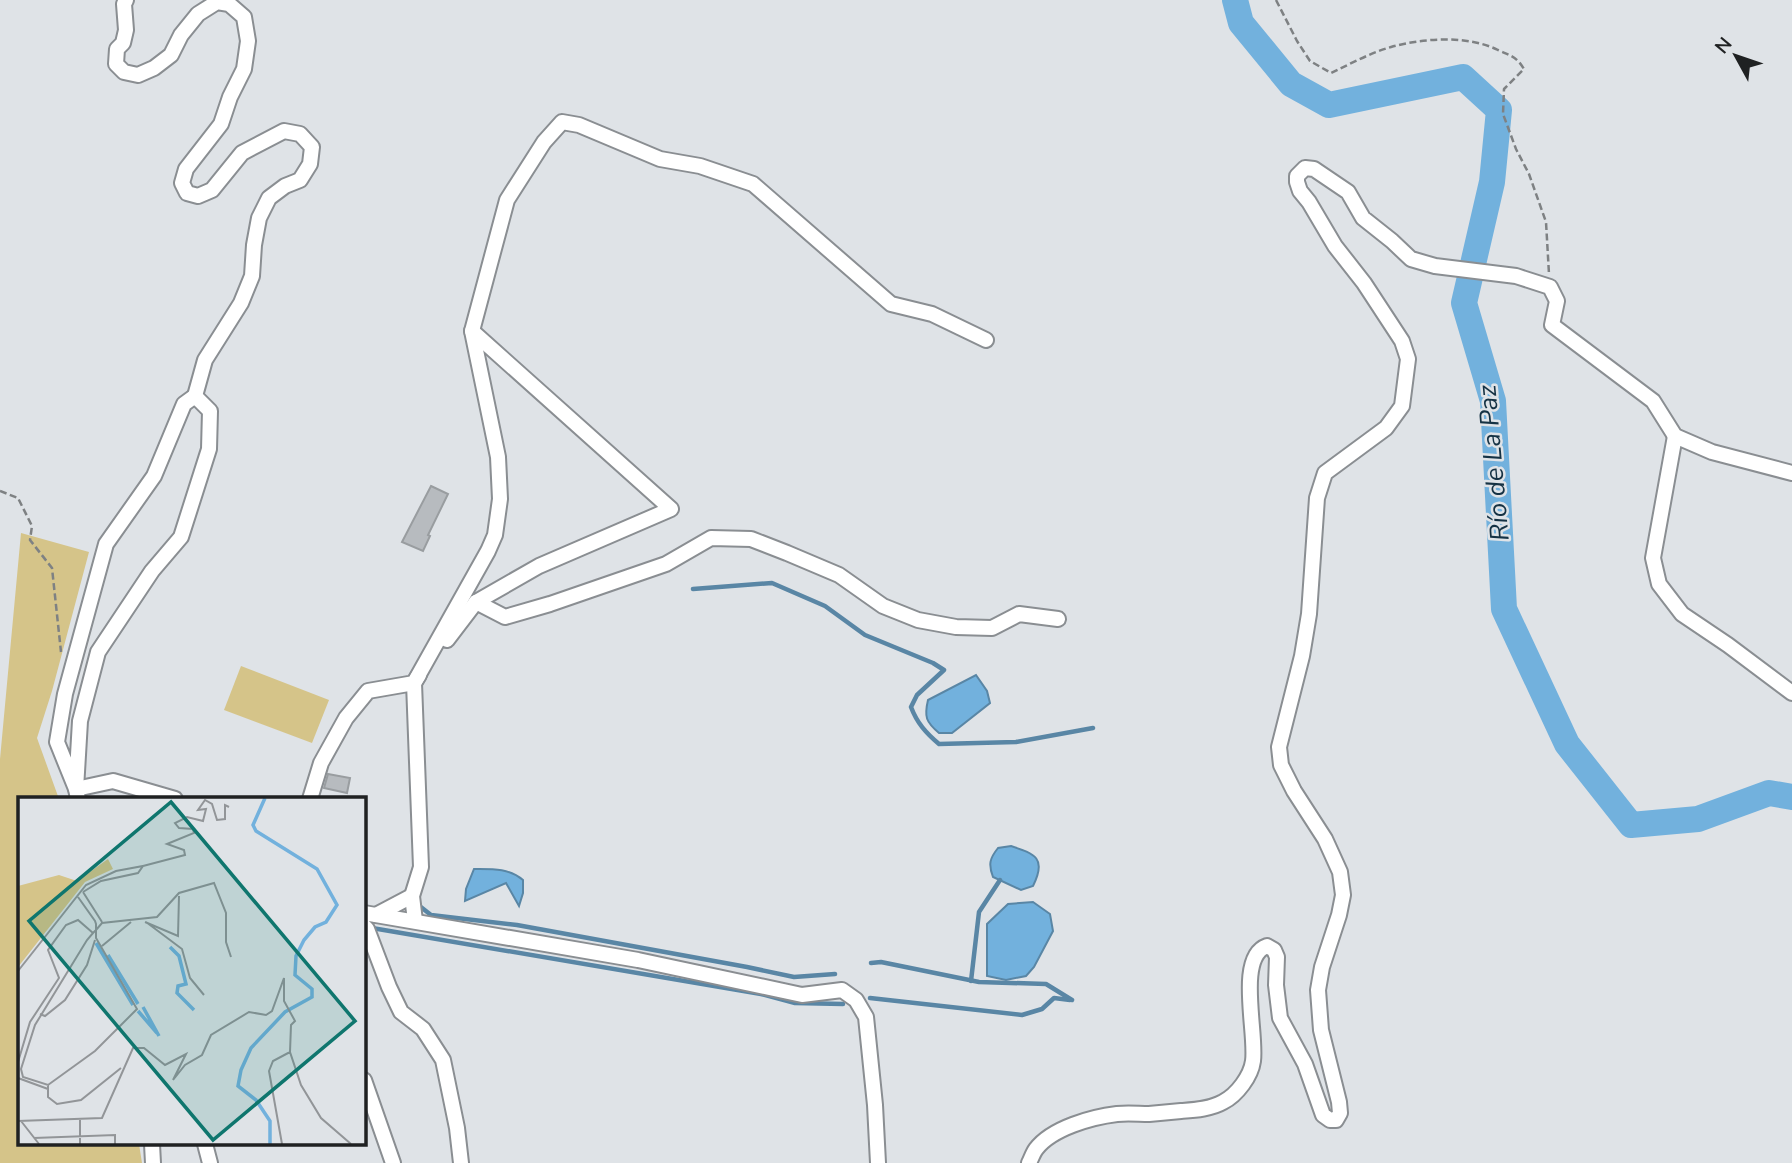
<svg xmlns="http://www.w3.org/2000/svg" width="1792" height="1163" viewBox="0 0 1792 1163" font-family="'Nunito Sans',sans-serif">
	<style>
		.green { fill: #d5c489 }
		.water { fill: #72b1dd; stroke: #5986a5; stroke-width: 2 }
		.lines { fill: none; stroke-linecap: round; stroke-linejoin: round }
		.stream { stroke: #5986a5; stroke-width: 4.5 }
		.river { stroke: #72b1dd; stroke-width: 26 }
		.building { fill: #b7bbbf; stroke: #999da0; stroke-width: 2 }
		.minor-casing { stroke: #8a8e92; stroke-width: 18 }
		.path { stroke: #7e8183; stroke-width: 2.5; stroke-dasharray: 7 3.5; stroke-linecap: butt }
		.minor { stroke: #fff; stroke-width: 14 }
		.labels { text-anchor: middle; stroke-width: 5; stroke-linejoin: round; paint-order: stroke }
		.water-label { font-size: 26px; font-style: italic; fill: #153244; stroke: #dfe3e7 }
		.inset-river { fill: none; stroke: #72b1dd; stroke-width: 3.5 }
		.inset-road { fill: none; stroke: #929598; stroke-width: 2 }
		.view { fill: #0f766e; fill-opacity: 0.15; stroke: #0f766e; stroke-width: 3.5 }
		.inset-edge { fill: none; stroke: #1f2122; stroke-width: 3.5 }
	</style>
	<rect width="100%" height="100%" fill="#dfe3e7"/>
	<!-- green -->
	<g class="green">
		<path d="M21,533L89,552L52,691L37,738L59,799H19V1144H139L142,1163H0V759Z"/>
		<path d="M241,666L329,700L312,743L224,710Z"/>
	</g>
	<!-- water -->
	<g class="water">
		<path d="M976,675L987,691L990,703L952,733H939C926,722 924,717 928,700Z"/>
		<path d="M1011,846C1035,854 1047,858 1033,886L1021,890L993,877C988,864 990,858 998,848Z"/>
		<path d="M474,869C492,869 509,868 523,880V893L519,906L506,883L465,901L466,889Z"/>
		<path d="M1033,902L1050,914L1053,931L1034,967L1026,976L1006,980L987,976V924L1008,904Z"/>
	</g>
	<g class="lines">
		<!-- stream -->
		<g class="stream">
			<path d="M693,589L772,583L825,606L865,635L933,663L944,670L917,695L911,707C917,723 926,733 939,744L1016,742L1093,728"/>
			<path d="M417,904L431,915L517,925L747,967L794,977L835,974"/>
			<path d="M372,928L761,994L795,1003L843,1004"/>
			<path d="M871,963L881,962L979,982L1046,984L1072,1000"/>
			<path d="M971,981L979,912L1000,880"/>
			<path d="M870,998L1022,1015L1042,1009L1054,998L1070,1000"/>
		</g>
		<!-- river -->
		<path class="river" d="M1235,0L1241,23L1291,84L1329,105L1463,77L1499,110L1492,182L1464,303L1493,401L1504,609L1567,744L1631,825L1698,819L1769,793L1792,797"/>
	</g>
	<!-- building -->
	<g class="building">
		<path d="M431,486L448,494L428,535L430,536L423,551L402,542Z"/>
		<path d="M328,774L350,778L347,793L324,788Z"/>
	</g>
	<g class="lines">
		<defs>
			<g id="minor">
				<path d="M126,0L124,4L126,30L123,43L117,49L116,64L124,72L138,75L154,68L171,55L181,35L198,14L217,2L229,4L244,17L248,41L244,69L230,97L221,124L186,169L182,183L187,193L198,196L212,190L242,153L284,131L300,134L312,147L310,164L300,180L285,186L269,198L259,218L254,245L252,276L241,303L205,360L195,396"/>
				<path d="M1675,436L1653,558L1659,584L1682,614L1728,645L1792,693"/>
				<path d="M476,602L505,617L550,604L666,564L711,538L751,539L787,553L839,575L883,606L918,620L956,627L992,628L1019,614L1058,619"/>
				<path d="M447,640L476,602L539,566L671,509L472,331"/>
				<path d="M76,789L57,742L65,694L106,544L154,476L184,404L195,396L210,411L209,449L181,537L152,571L98,652L80,721L76,789L78,799"/>
				<path d="M76,789L113,781L175,799"/>
				<path d="M310,799L321,763L346,718L368,691L414,683L488,551L495,535L500,499L498,457L472,331L507,200L544,142L562,122L579,125L660,159L700,166L753,184L891,304L932,314L986,340"/>
				<path d="M364,913L638,960L802,995L842,990L856,1000L866,1017L875,1105L878,1163"/>
				<path d="M376,915L412,896"/>
				<path d="M415,921L412,896L421,867L414,683L419,675"/>
				<path d="M364,926L367,929L389,987L401,1012L423,1029L443,1060L457,1128L461,1163"/>
				<path d="M364,1080L393,1163"/>
				<path d="M152,1144L153,1163"/>
				<path d="M205,1144L210,1163"/>
				<path d="M1029,1163C1031,1159 1033,1153 1036,1149C1052,1128 1092,1117 1117,1114C1128,1113 1139,1114 1149,1114C1160,1113 1171,1112 1181,1111C1194,1110 1211,1109 1223,1102C1237,1095 1251,1076 1253,1061C1257,1033 1236,957 1267,946L1274,950L1277,957L1276,985L1280,1018L1305,1064L1323,1115L1330,1120H1336L1340,1113L1339,1102L1321,1030L1318,990L1322,967L1339,915L1343,895L1340,872L1325,839L1294,791L1281,765L1279,747L1302,656L1309,614L1317,498L1325,473L1386,428L1402,406L1408,359L1402,341L1364,283L1335,246L1309,202L1300,191L1297,182V176L1305,168L1314,169L1348,192L1363,218L1392,241L1411,259L1435,266L1516,276L1550,287L1557,301L1552,325L1653,401L1675,436L1712,452L1792,473"/>
			</g>
		</defs>
		<!-- minor casing -->
		<use href="#minor" class="minor-casing"/>
		<!-- path -->
		<g class="path">
			<path d="M1276,0L1297,41L1310,61L1331,73C1350,64 1370,53 1391,47C1423,38 1468,35 1498,50C1511,56 1516,56 1524,69L1504,89L1503,114L1516,149L1529,174L1546,222L1549,274"/>
			<path d="M0,491L18,498L32,526L30,540L52,568L61,652"/>
		</g>
		<!-- minor -->
		<use href="#minor" class="minor"/>
	</g>
	<g class="labels">
		<!-- water labels -->
		<g class="water-label">
			<text transform="translate(1493 463) rotate(-95)" y="9">Río de La Paz</text>
		</g>
	</g>
	<!-- overview -->
	<g transform="translate(18 797)">
		<rect width="348" height="348" fill="#dfe3e7"/>
		<path d="M90,62L95,72L67,85L0,170V89L41,78L59,84Z" fill="#d5c489"/>
		<path class="inset-river" d="M247,1L235,28L238,34L299,72L319,108L308,125L297,130L286,143L278,159L277,178L294,192V200L267,215L233,251L223,273L220,289L238,303L252,324V347M78,146L115,208M152,150L161,159L168,187L160,189L159,196L176,213M90,158L120,207M125,210L141,239M120,214L139,236"/>
		<path class="inset-road" d="M125,69L167,58L166,53L149,47L176,36L175,32L161,31L157,26L169,20L185,24L188,12L180,13L187,3L194,7L199,23L207,22V8L211,10M65,95L84,125M60,100L77,124L78,127V141L119,212L77,254L30,288L5,280L3,272L17,228L69,143L75,136L78,133L84,126L139,120L161,96L196,86L208,116V145L213,160M127,125L160,139L161,99M128,125L164,152L172,181L186,198M84,149L113,125M0,174L68,88L98,74L125,69L120,76L83,84L65,95M22,217L27,219L47,203L69,168L77,143M0,265L12,225L41,181L30,153L48,128L60,123L75,136M0,281L30,292M30,288V300L39,307L63,303L103,271M62,322V347M0,324L84,321L115,251H126L147,268L168,257L155,283L167,268L184,258L193,238L231,215L248,218L254,214L266,181V204L277,224L273,228L272,255L283,288L303,321L333,347M3,324L21,347M16,341L97,338V347M264,347L251,274L255,264L272,255"/>
		<path class="view" d="M153,5L337,224L195,343L11,124Z"/>
		<rect width="348" height="348" class="inset-edge"/>
	</g>
	<!-- north arrow -->
	<g transform="translate(1736 56) rotate(310)" stroke="#dfe3e7" stroke-width="5" paint-order="stroke">
	<path d="M0-5L12 26L0 18L-12 26Z" fill="#1f2122"/>
	<text y="-10" font-size="19" font-weight="bold" text-anchor="middle" fill="#1f2122">N</text>
	</g>
</svg>
